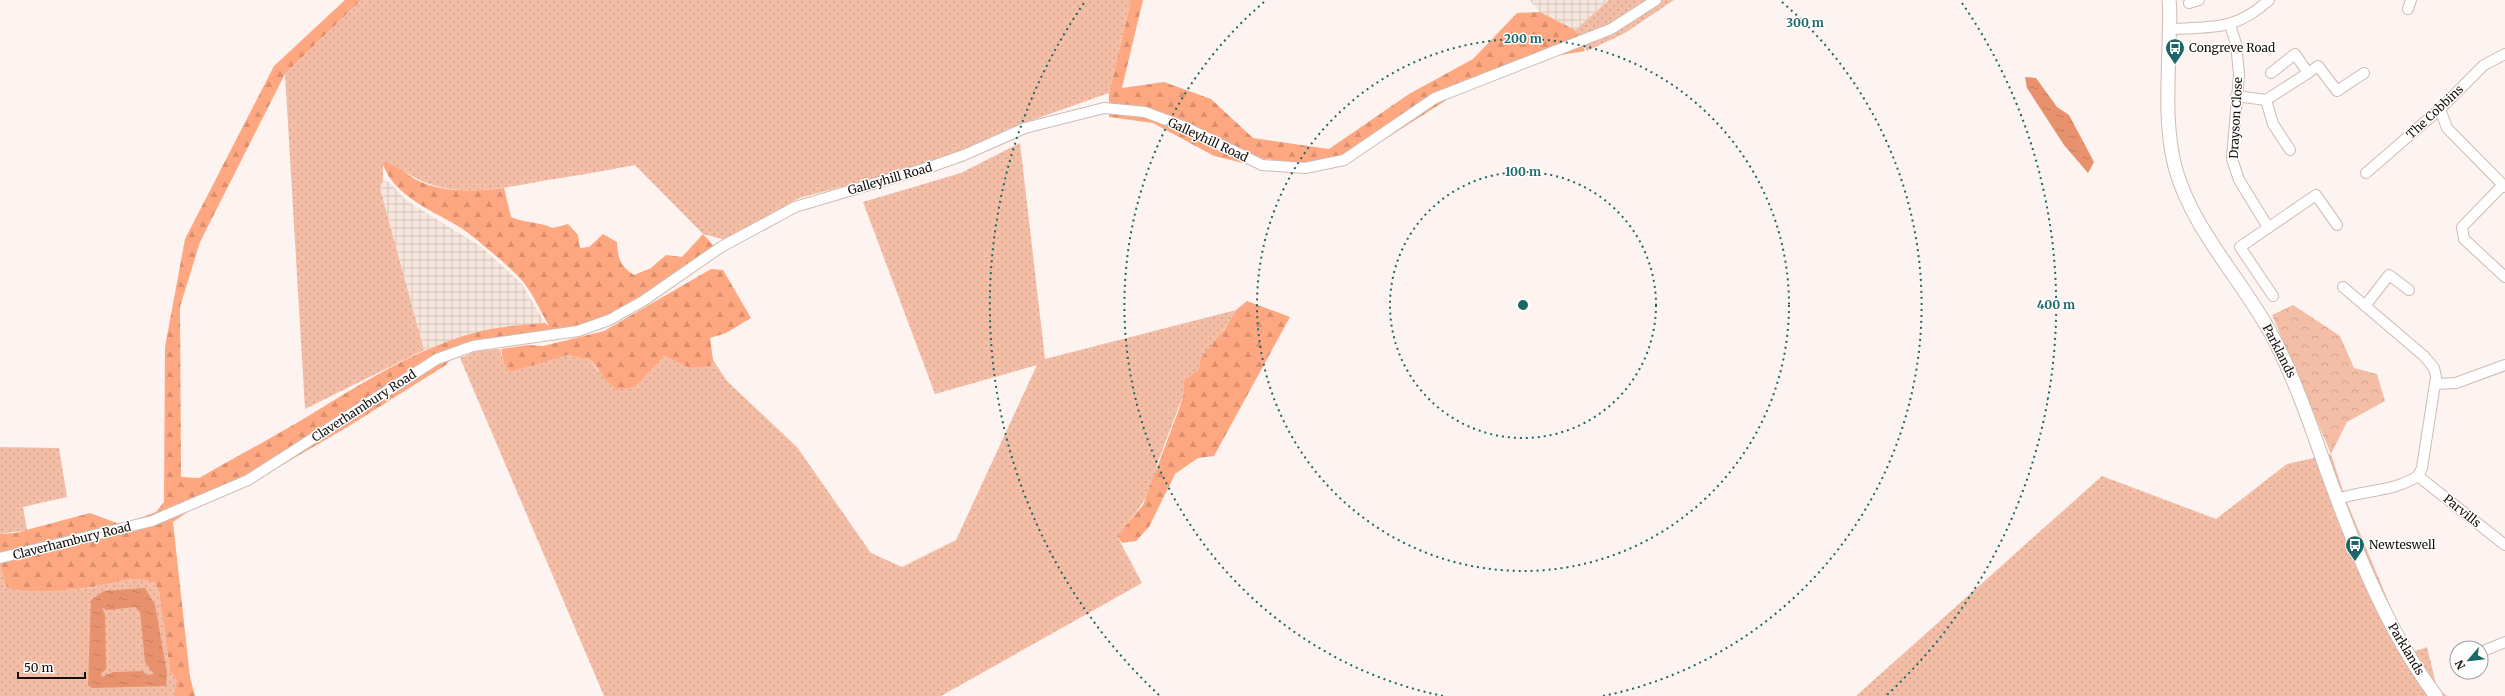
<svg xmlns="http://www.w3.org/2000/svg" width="2505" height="696" viewBox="0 0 2505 696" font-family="Merriweather,serif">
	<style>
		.industrial { fill: url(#industrial-grid) }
		.grass { fill: url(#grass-dots) }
		.forest { fill: url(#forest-firs) }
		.park { fill: url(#park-crowns) }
		.water { fill: url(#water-ripples); fill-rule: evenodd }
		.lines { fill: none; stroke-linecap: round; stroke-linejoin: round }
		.minor-casing { stroke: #cfbbb2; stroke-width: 12 }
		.tertiary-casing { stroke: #cfbbb2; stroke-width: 15 }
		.minor { stroke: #fff; stroke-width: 10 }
		.tertiary { stroke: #fff; stroke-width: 13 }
		.ring { fill: none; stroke: #1a6867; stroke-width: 2; stroke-dasharray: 2 4 }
		.labels { text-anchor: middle; stroke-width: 3; stroke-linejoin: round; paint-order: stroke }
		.poi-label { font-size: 12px; fill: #150e0b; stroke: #fff; text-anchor: start }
		.street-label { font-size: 12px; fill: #150e0b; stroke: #fff }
		.centre { fill: #1a6867; stroke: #fff; stroke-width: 2 }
		.ring-label { font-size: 12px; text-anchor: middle; font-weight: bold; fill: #1a6867; stroke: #fff; stroke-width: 3; stroke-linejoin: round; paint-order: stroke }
	</style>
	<defs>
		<pattern id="industrial-grid" width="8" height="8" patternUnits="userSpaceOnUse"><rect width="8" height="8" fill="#f6e6de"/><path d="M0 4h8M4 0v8" fill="none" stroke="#d2c4bd"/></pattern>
		<pattern id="grass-dots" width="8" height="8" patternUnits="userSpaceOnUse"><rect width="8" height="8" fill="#f4bda6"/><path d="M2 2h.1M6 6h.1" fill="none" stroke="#d0a18e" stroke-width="1.8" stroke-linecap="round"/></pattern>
		<pattern id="forest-firs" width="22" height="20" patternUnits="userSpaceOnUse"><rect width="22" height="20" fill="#ffa781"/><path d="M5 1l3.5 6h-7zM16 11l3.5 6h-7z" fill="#da8f6e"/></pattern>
		<pattern id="park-crowns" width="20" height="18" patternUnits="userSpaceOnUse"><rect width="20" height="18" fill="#f4bda6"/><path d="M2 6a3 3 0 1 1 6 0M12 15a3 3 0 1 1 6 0" fill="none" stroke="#d0a18e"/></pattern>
		<pattern id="water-ripples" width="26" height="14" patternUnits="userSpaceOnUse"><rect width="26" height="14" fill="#e8916d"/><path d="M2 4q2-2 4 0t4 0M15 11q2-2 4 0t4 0" fill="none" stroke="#c67c5d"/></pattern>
	</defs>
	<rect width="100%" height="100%" fill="#fdf4f1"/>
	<!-- industrial -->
	<g class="industrial">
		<path d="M1529,0H1609L1575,30L1540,12Z"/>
		<path d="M383,180L389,182L407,201L480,246L522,284L545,323L471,333L424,350L380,187Z"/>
	</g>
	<!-- grass -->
	<g class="grass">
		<path d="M361,0H1131L1109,93L1007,129L958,156L799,198L726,240L703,234L635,165C604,171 573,176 542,181C509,187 477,194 444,188C421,184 404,170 383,162V180L380,188L424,350L305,409L285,74Z"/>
		<path d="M1609,0H1674L1625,33L1587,51L1575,30Z"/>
		<path d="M1020,143L1045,359L1236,310L1199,369L1184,380V393L1157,464C1154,492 1135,515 1117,536L1142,583L941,696H604L460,358L477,351L500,349L504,364L567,355L591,360L598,371L664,356L689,368L713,360L727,381L797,447L871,553L902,567L956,540L1037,365L935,394L863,202L961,173Z"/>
		<path d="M0,447L59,448L67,497L23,507L27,530L0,534Z"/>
		<path d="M2331,454L2346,500L2410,653L2427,647L2437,688L2447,696H1856L2102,476L2216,519L2287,464Z"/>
		<path d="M0,562L68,590L95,587L123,578L152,579L159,592L170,671L179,679L174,696H0Z"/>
	</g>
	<!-- forest -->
	<g class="forest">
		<path d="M345,0H361L285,74L200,242L180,307L181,477L199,478C232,459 266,441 300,421C355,388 408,352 470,334C493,327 521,325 545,323L549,326C541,312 534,296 524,283C511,267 493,254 477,240C447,213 396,204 382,162C398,164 407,176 421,182C447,193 476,191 504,188L511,217C525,223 539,222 553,228L568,224L578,235L580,248L589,247L603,234L617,242C618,259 620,266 634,275L651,268L666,255L682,257L703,234L713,245L714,252L611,321L546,336L461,345L446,365L344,429L270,472L189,511L173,522L190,677L195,696H174L177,679L170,671L159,592L154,582C125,575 119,582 93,587C65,591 35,593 7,588L0,562V534L15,533L90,513L122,525L156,512L164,502L165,347L185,239L274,66Z"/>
		<path d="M1131,0H1143L1122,88L1164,82L1211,99L1253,138L1329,149L1409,94L1473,59L1517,13L1540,12L1575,30L1585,51L1531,60L1448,99L1343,166L1304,165L1267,159L1243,163L1214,156L1153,123L1109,117V93Z"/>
		<path d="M711,269L723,270L751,318L726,333L710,338L713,360L710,366L689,368L664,356L635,387L617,390L607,381L591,360L567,355L510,372L504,364L501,349L527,345L543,346L604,331Z"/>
		<path d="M1247,301L1290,317L1214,456L1198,458L1175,474L1149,527L1136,541L1122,543L1117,536L1143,505L1179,409L1184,393V380L1199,369L1201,358L1224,330L1236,310Z"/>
	</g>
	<!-- park -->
	<path class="park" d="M2293,305L2340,336L2354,368L2377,374L2385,401L2347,422L2331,454L2272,315Z"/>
	<!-- water -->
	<g class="water">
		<path d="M2025,77L2036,78L2057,107L2069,115L2094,162L2088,173L2064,145L2027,88Z"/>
		<path d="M145,588L155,605L167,673L166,686L92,688L88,685L91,600L104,591ZM135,607L140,612L145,662L154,674L146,675L143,671L113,672L102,677L101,674L106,669L105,614L102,608L109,610Z"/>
	</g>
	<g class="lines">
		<defs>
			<g id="minor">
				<path d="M2189,3L2199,0"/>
				<path d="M2408,9L2411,0"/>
				<path d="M2230,25L2236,44L2239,74L2232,159L2239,180L2268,227"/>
				<path d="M2169,29C2212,27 2235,31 2269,0"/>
				<path d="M2308,73L2318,66L2337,91L2364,73"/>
				<path d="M2236,96L2266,100L2308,73L2295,54L2271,73"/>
				<path d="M2266,100L2273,124L2290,150"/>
				<path d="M2440,109L2447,128L2505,187"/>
				<path d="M2366,173L2440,109L2484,65L2505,54"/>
				<path d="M2503,185L2462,227L2464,239L2505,277"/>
				<path d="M2273,296L2240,247L2316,195L2337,225"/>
				<path d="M2365,306L2389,275L2409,290"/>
				<path d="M2435,384L2456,383L2505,365"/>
				<path d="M2418,476L2505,545"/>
				<path d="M2337,499C2365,490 2393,492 2418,476L2422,468L2436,377L2434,368L2424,356L2343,287"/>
				<path d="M0,558L152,521L248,480L437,359L473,346L578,331L609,320L643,301L721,247L795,207L930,167L964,155L1025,128L1104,108L1145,112L1185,127L1262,165L1305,168L1344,160L1435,98L1611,29L1656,0"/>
				<path d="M2481,652L2505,642"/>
			</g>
			<path id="tertiary" d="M2169,0C2171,15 2169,31 2169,46C2168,87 2165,127 2175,167C2193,232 2243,280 2274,339C2295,380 2310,423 2325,466C2354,546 2385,628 2436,696"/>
		</defs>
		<!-- minor casing -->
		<use href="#minor" class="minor-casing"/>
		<!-- tertiary casing -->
		<use href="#tertiary" class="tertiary-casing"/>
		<!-- minor -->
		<use href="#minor" class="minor"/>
		<!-- tertiary -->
		<use href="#tertiary" class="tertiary"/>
	</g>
	<!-- distance rings -->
	<g class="ring">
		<circle cx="1523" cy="305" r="133"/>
		<circle cx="1523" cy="305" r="266"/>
		<path d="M1443 696A399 399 0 0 1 1264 2M1782 2A399 399 0 0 1 1603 696"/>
		<path d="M1159 695A533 533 0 0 1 1084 3M1962 3A533 533 0 0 1 1887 695"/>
	</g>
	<!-- icons -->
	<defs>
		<symbol id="bus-pin" viewBox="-11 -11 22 30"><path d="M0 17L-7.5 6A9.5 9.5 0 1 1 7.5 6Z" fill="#1a6867" stroke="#fff"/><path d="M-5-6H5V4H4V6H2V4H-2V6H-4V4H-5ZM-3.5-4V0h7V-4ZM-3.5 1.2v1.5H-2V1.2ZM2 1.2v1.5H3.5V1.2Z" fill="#fff"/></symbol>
	</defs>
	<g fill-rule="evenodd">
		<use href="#bus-pin" x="2164" y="37" width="22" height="30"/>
		<use href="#bus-pin" x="2344" y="534" width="22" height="30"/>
	</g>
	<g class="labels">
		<!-- poi labels -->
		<g class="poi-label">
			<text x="2189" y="52">Congreve Road</text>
			<text x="2369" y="549">Newteswell</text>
		</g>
		<!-- street labels -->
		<g class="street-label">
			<text transform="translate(2435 112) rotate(-43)" y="4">The Cobbins</text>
			<text transform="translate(2236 118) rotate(-87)" y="4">Drayson Close</text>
			<text transform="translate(1208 140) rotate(25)" y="4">Galleyhill Road</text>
			<text transform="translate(890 179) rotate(-16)" y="4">Galleyhill Road</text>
			<text transform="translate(2279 351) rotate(63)" y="4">Parklands</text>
			<text transform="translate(364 406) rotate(-33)" y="4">Claverhambury Road</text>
			<text transform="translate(2462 511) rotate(39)" y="4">Parvills</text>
			<text transform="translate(72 541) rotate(-14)" y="4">Claverhambury Road</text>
			<text transform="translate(2406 649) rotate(59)" y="4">Parklands</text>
		</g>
	</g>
	<circle cx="1523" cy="305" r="6" class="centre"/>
	<g class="ring-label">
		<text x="1805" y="27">300 m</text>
		<text x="1523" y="43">200 m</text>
		<text x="1523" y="176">100 m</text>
		<text x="2056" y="309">400 m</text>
	</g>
	<!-- north arrow -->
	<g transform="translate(2469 660) rotate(242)"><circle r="19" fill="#ffffff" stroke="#a19f9d"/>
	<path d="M0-3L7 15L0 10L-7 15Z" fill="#1a6867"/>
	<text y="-6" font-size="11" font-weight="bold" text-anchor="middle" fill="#150e0b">N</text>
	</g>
	<!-- scale -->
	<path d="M18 672v6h67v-6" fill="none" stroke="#150e0b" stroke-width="2"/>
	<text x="24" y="672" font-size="12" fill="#150e0b" stroke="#ffffff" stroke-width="3" paint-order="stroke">50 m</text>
</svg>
